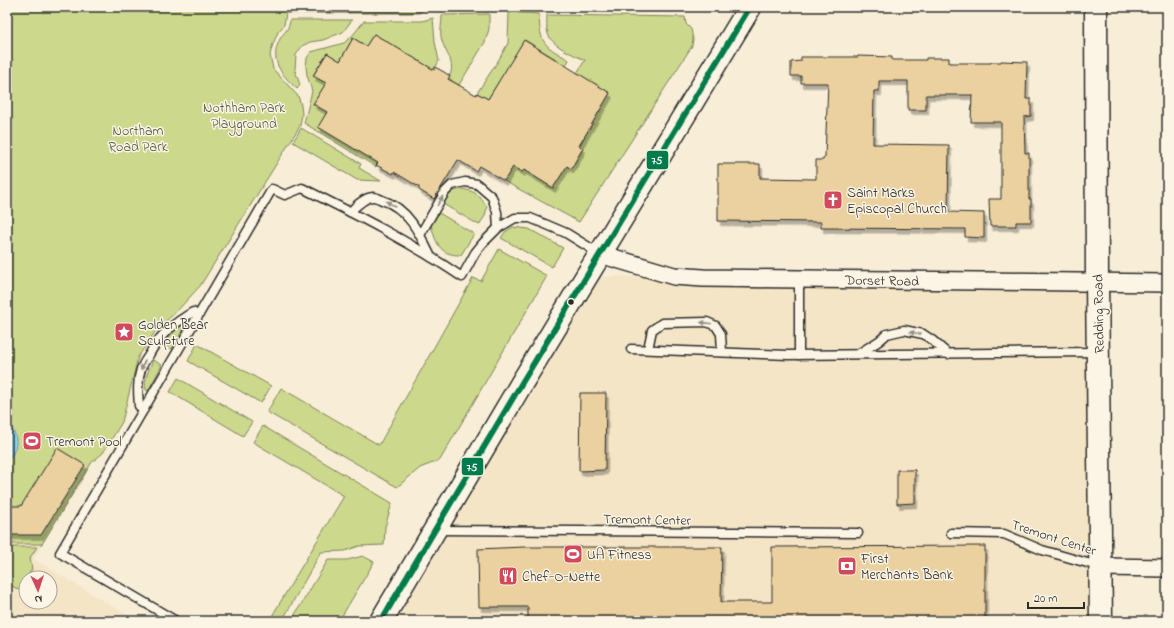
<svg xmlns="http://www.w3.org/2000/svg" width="1174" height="628" viewBox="0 0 1174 628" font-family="'Indie Flower',sans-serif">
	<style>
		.built { fill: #f4e5c6; fill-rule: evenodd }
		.green { fill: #ccd88c; stroke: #7c825c }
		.water { fill: #92d5f4; stroke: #6991a4 }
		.building { fill: #ead19f; stroke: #2b2b2b; filter: url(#shadow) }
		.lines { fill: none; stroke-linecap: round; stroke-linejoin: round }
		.lane-casing { stroke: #2b2b2b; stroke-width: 11 }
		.street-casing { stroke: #2b2b2b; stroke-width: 20 }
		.secondary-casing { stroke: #2b2b2b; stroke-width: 25 }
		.lane { stroke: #fcf5e5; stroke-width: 8 }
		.street { stroke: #fcf5e5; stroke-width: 17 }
		.secondary { stroke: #fcf5e5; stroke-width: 22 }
		.bus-1-casing { stroke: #fcf5e5; stroke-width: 9 }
		.bus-1 { stroke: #007b4b; stroke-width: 6 }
		.oneway { fill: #949088 }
		.bus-dot { fill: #2b2b2b; stroke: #fcf5e5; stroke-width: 1.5 }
		.labels { text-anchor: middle; stroke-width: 3; stroke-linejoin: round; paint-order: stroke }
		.park-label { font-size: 14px; fill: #535643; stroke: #fcf5e5 }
		.poi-label { font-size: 14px; fill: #2b2b2b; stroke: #fcf5e5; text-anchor: start }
		.street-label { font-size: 14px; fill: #2b2b2b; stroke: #fcf5e5 }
		.line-badge { stroke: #fcf5e5; stroke-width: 1.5 }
		.badge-label { font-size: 11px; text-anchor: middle; font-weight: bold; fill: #fff }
	</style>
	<defs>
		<filter id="shadow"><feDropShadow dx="2.5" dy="4.5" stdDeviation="0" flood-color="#0004"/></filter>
	</defs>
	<rect width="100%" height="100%" fill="#f8eed7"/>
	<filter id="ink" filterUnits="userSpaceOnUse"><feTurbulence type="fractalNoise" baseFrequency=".025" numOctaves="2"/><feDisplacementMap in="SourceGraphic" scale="8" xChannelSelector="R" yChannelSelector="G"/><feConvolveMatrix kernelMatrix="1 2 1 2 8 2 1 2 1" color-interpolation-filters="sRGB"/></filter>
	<g filter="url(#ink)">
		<!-- built -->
		<g class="built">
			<path d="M585,276L1097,282L1101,621H381Z"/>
			<path d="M7,544H42L34,559L137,621H7ZM26,578H50V602H26Z"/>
		</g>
		<!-- green -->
		<g class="green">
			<path d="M7,7H428L419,13H286L284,25L278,32L273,44L270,55L273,69L298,96L301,105L302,114L300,126L200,286L177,311L157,329L138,357L122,422L103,453L92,462L42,544H7Z"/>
			<path d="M509,12L539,14C540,45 544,45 569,60L564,69L557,65L559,61L525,40L488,99L477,93L498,61L508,43Z"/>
			<path d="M489,14V29L485,42L459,85L448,79C458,63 444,53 441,37C440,31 442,22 442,15Z"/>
			<path d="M547,15L685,17L686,24L691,29L693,39L692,46L579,222L504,181L513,167L521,172L524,170L553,188L567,166L571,169L583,149L579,146L610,93L577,73L585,60C574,55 552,46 548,34C546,28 547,21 547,15Z"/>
			<path d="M433,18L435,42L439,61L434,70L374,34L366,46L353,38L340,61L327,53L313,75L326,83L314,104L327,112L378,163L376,167L304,123L312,91L307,75L306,67L307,58L311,52L344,43L353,35L364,21H422Z"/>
			<path d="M290,20H352L343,32L323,40L310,42L302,46L296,55L295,70L300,85L297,89C281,74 268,60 281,37C286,30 289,29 290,20Z"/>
			<path d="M301,128L361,164L359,168L381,181L357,180L293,142Z"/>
			<path d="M462,189C476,191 480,196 487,207L485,216L479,225L443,204L450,192Z"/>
			<path d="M439,213L474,234L461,255C458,255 454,255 451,254C438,252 434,236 431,225Z"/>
			<path d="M513,227L529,229L563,248L552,267L501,238L505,232Z"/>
			<path d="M499,249L547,276L440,460L420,468L397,487L267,412L281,388L379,445L473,278L481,281Z"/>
			<path d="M185,323H187L172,349L163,344L171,334Z"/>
			<path d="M197,344L271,386L261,403L188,361Z"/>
			<path d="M153,360L162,365L148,391L146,390C143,380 149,370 153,360Z"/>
			<path d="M178,378L252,422L243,436L170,392Z"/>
			<path d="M263,426L392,503L385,527L384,545L359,546L345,551L321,552L282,621H269L344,496L253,442Z"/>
			<path d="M7,547H37L30,558L32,569L19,590L7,583Z"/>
			<path d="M363,556L374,562L339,621H291L328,560H347Z"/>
		</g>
		<!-- water -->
		<path class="water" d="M7,424C19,432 19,451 7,460Z"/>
		<!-- building -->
		<g class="building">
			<path d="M374,34L434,70L435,67L444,72L450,76L448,79L476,95L477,93L488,99L524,40L610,93L579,146L583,148L571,169L567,166L553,188L524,170L522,172L513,167L504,181L479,166L476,171L458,160L434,199L419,190V187L394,172L393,174L376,165L378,163L318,127L327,112L313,104L326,83L313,76L327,53L340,61L353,38L366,46Z"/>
			<path d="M858,56L892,57V60H926V58H949V63H991V62H1001V61L1027,62L1026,99H1031V116L1024,117L1025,153H1029V199H1031V222H1016V226H990L989,199H1001V122H971L972,95H926V110H908V81H879V91H874L873,144L949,145L948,212L984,213V238L965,237V229L821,228V222L718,221V164H760V178L816,179V160H823L824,157H825L828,83H801V76H791V62L801,61V57H858Z"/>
			<path d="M580,393H606L605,470L579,471Z"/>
			<path d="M57,448L85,465L41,535H7V506H21Z"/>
			<path d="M897,470H915V503L897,504Z"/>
			<path d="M985,546V621H528V607H479L478,549L524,547H722L721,602H772V547Z"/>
		</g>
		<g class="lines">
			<defs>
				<g id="lane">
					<path d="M350,212C356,206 365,197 373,197C376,197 380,199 382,200C408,208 420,234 431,257"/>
					<path d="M420,235L445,192L452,185L465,182L477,184L492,197L497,212L498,228"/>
					<path d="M631,349L788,355L1097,352"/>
					<path d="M648,349L652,330L662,323L707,322L716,326L721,334L722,352"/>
					<path d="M858,354L879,341L887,334L904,330L923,334L932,340L948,354"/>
					<path d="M799,355V279"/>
					<path d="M144,409L139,406C138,393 137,381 141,369C143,364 146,359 149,355C160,334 173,324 193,312L198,316"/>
					<path d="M437,530L858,533"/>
					<path d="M951,533L1004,534L1042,550L1098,566"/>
					<path d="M176,621L60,553L272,189L285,195L302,188C357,215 412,243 462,277L475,253L483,243L498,228L515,218H530L545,224L566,233L600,254"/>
				</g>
				<g id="street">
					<path d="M600,254L674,276L703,278L1167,283"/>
					<path d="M1101,567L1167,568"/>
				</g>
				<g id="secondary">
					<path d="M1096,7L1097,282L1101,621"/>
					<path d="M381,621L523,381L750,7"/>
				</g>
			</defs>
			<!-- lane casing -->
			<use href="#lane" class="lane-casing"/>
			<!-- street casing -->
			<use href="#street" class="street-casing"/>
			<!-- secondary casing -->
			<use href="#secondary" class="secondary-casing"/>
			<!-- lane -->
			<use href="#lane" class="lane"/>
			<!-- street -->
			<use href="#street" class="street"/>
			<!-- secondary -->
			<use href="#secondary" class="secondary"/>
			<defs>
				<path id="bus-1" d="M381,621L523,381L750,7"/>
			</defs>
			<!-- bus-1 casing -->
			<use href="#bus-1" class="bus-1-casing"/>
			<!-- bus-1 -->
			<use href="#bus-1" class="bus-1"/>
		</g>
		<!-- one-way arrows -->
		<defs><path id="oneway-solid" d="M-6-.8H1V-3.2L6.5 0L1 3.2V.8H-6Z"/></defs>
		<g class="oneway">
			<use href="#oneway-solid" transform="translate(440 201) rotate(-60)"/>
			<use href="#oneway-solid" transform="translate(391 204) rotate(-151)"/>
			<use href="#oneway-solid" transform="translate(706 323) rotate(-173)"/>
			<use href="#oneway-solid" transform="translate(915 333) rotate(-168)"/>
			<use href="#oneway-solid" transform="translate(143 365) rotate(114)"/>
		</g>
	</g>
	<!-- icons -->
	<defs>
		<symbol id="church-square" viewBox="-11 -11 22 22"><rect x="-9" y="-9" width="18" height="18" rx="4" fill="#d1495b" stroke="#fcf5e5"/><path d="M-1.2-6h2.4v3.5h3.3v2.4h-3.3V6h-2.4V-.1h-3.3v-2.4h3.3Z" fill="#fff"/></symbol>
		<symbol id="sight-square" viewBox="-11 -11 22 22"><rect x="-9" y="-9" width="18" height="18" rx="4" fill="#d1495b" stroke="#fcf5e5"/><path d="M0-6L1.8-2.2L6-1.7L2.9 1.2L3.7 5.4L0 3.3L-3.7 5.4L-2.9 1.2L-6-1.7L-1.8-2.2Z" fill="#fff"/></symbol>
		<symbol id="stadium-square" viewBox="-11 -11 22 22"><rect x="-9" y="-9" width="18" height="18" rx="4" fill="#d1495b" stroke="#fcf5e5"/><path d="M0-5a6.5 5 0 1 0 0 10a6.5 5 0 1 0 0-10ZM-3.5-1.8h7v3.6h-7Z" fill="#fff"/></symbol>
		<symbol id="bank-square" viewBox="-11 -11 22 22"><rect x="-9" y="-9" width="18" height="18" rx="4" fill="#d1495b" stroke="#fcf5e5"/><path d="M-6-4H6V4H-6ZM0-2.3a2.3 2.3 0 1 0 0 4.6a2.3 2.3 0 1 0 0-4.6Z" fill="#fff"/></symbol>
		<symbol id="restaurant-square" viewBox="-11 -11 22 22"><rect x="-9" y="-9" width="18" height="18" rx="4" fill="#d1495b" stroke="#fcf5e5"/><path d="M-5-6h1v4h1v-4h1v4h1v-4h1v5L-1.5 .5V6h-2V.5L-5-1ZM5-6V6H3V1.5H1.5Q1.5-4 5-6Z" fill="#fff"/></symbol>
	</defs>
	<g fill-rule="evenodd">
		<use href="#church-square" x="822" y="189" width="22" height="22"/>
		<use href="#sight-square" x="113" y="321" width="22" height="22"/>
		<use href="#stadium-square" x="21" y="430" width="22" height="22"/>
		<use href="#stadium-square" x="562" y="543" width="22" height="22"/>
		<use href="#bank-square" x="836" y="555" width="22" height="22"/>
		<use href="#restaurant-square" x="497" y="565" width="22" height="22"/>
	</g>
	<!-- markers -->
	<circle class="bus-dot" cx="571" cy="302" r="3.5"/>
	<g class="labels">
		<!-- park labels -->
		<g class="park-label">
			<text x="244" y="112">Nothham Park<tspan x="244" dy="16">Playground</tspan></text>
			<text x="138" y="135">Northam<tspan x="138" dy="16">Road Park</tspan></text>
		</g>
		<!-- poi labels -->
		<g class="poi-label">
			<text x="847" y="197">Saint Marks<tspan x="847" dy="16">Episcopal Church</tspan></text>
			<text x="138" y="329">Golden Bear<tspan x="138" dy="16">Sculpture</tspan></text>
			<text x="46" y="446">Tremont Pool</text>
			<text x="587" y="559">UA Fitness</text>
			<text x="861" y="563">First<tspan x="861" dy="16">Merchants Bank</tspan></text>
			<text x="522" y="581">Chef-O-Nette</text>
		</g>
		<!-- street labels -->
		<g class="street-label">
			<text transform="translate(882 280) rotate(1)" y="5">Dorset Road</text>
			<text transform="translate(1098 314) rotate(-91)" y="5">Redding Road</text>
			<text transform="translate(647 519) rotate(1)" y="5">Tremont Center</text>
			<text transform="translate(1054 537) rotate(18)" y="5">Tremont Center</text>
		</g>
	</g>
	<g class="line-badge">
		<rect x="646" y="150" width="23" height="20" rx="4" fill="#007b4b"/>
		<rect x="461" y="457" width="23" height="19" rx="4" fill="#007b4b"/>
	</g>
	<g class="badge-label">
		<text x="657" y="164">75</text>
		<text x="472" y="471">75</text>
	</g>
	<!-- margin -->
	<rect width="1174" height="628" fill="none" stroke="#fcf5e5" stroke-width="24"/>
	<rect x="12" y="12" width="1150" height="604" fill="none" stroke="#2b2b2b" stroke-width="1.5" filter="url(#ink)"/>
	<!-- north arrow -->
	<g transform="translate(38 590) rotate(177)"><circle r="19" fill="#fcf5e5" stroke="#a8a49b"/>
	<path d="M0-3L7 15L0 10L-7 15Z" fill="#d1495b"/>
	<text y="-6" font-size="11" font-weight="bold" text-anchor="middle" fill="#2b2b2b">N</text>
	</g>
	<!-- scale -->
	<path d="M1028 602v6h56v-6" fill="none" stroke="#2b2b2b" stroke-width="2"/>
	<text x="1034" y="602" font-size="12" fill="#2b2b2b" stroke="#fcf5e5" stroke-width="3" paint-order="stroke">20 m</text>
</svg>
